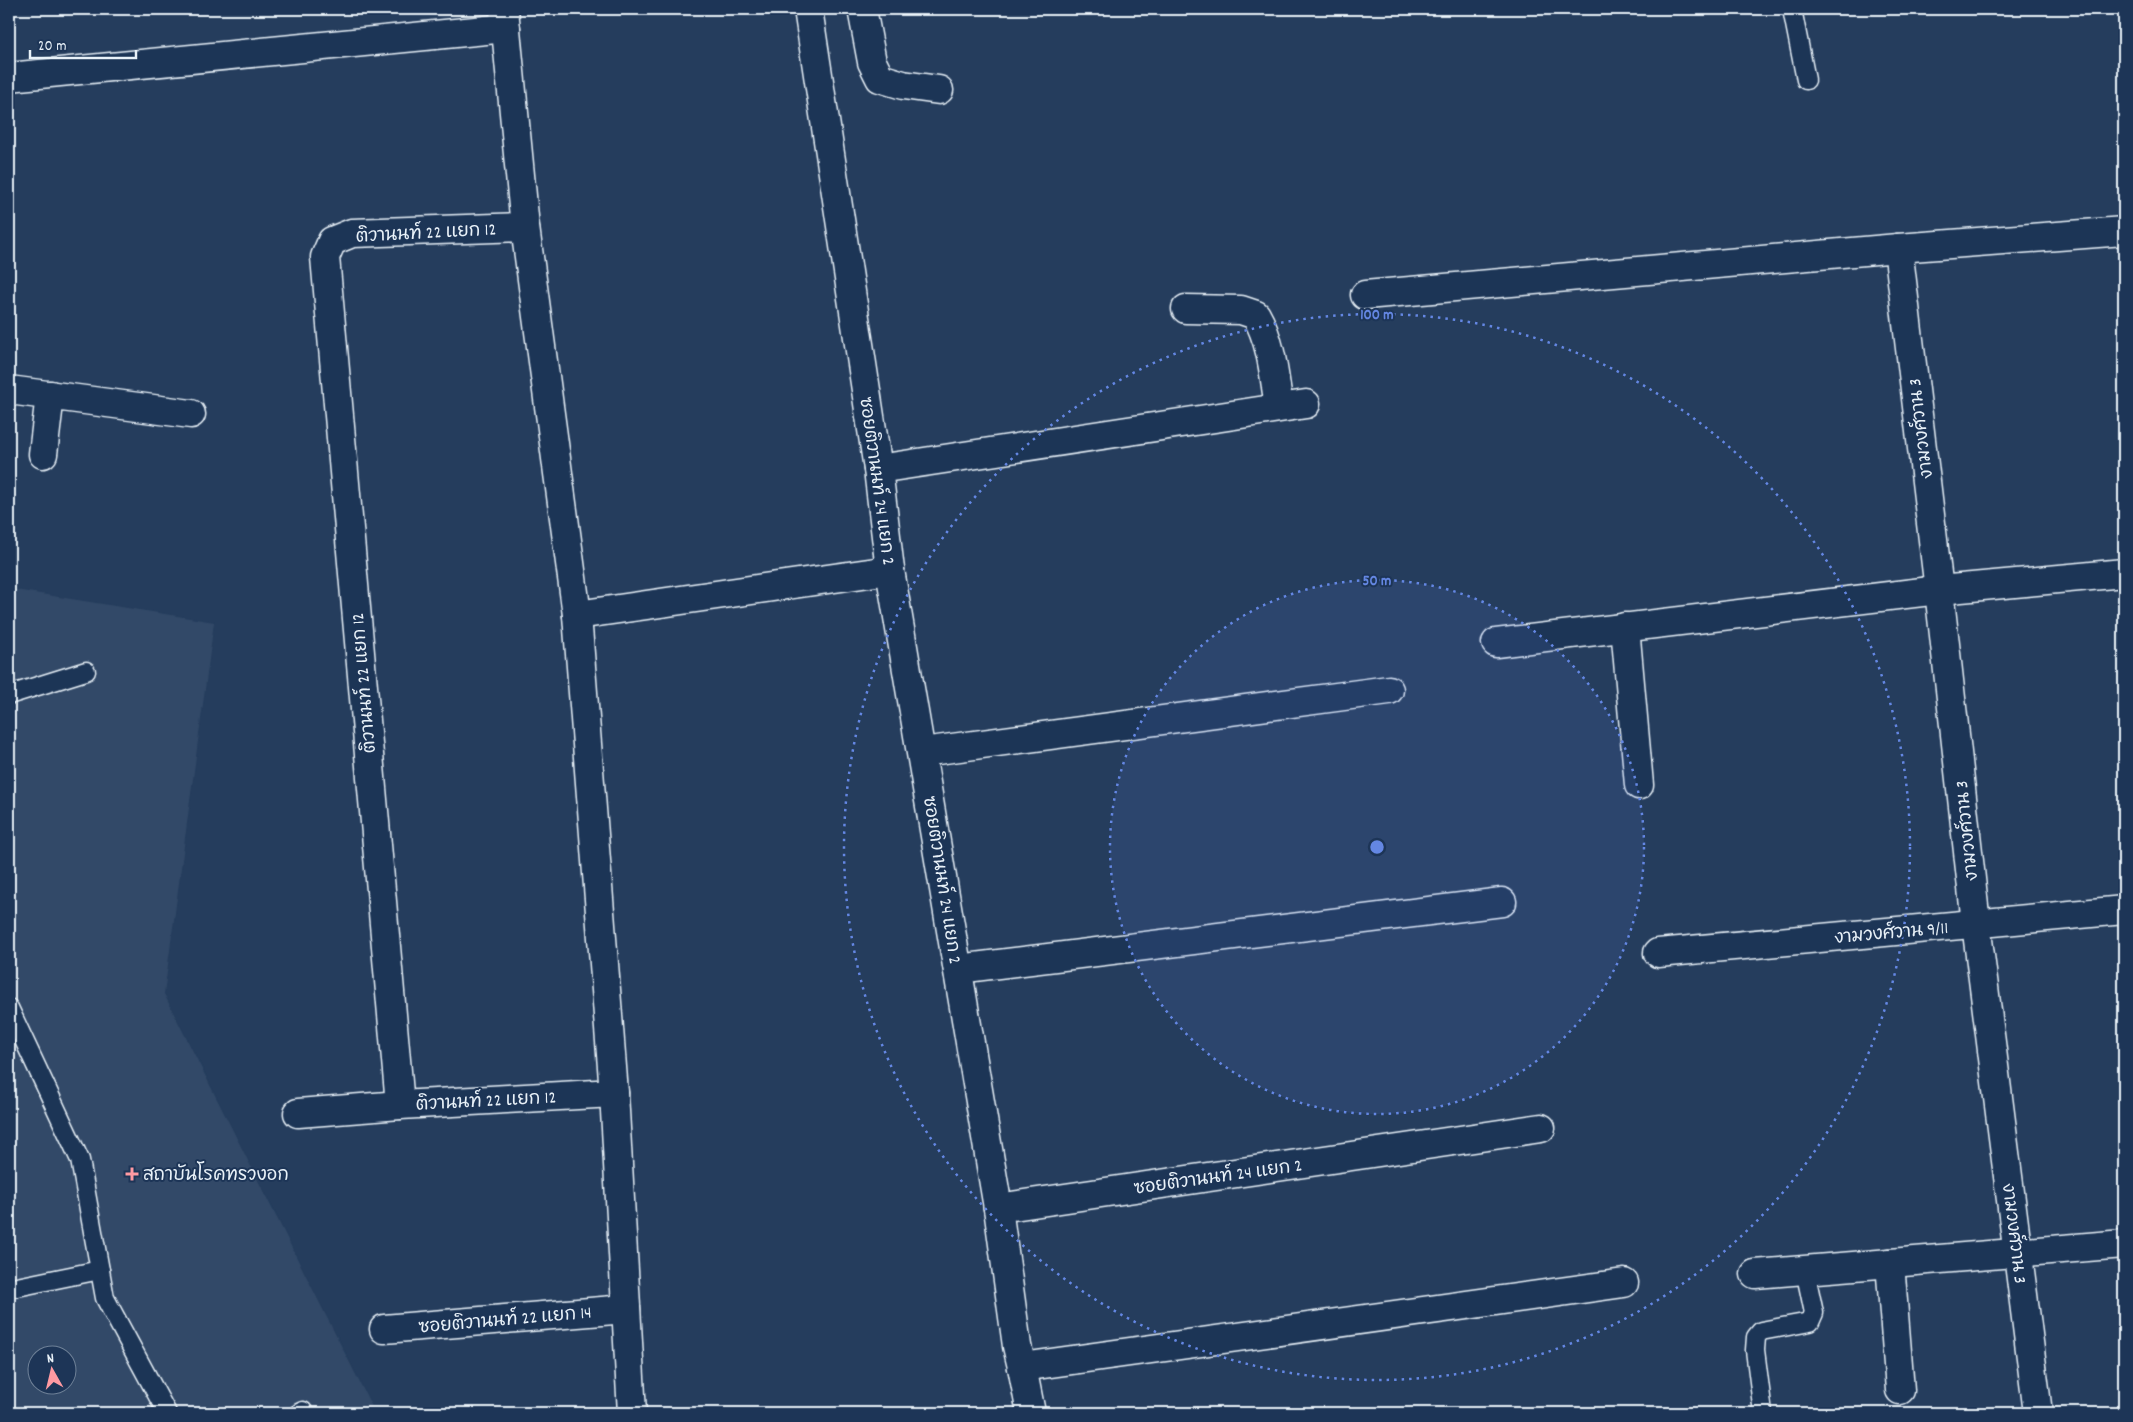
<svg xmlns="http://www.w3.org/2000/svg" width="2133" height="1422" viewBox="0 0 2133 1422" font-family="Dekko,'Playpen Sans Thai',sans-serif">
	<style>
		.built { fill: #334a68; fill-rule: evenodd }
		.lines { fill: none; stroke-linecap: round; stroke-linejoin: round }
		.service-casing { stroke: #e8f1f8; stroke-width: 21 }
		.minor-casing { stroke: #e8f1f8; stroke-width: 31 }
		.service { stroke: #1d3557; stroke-width: 18 }
		.minor { stroke: #1d3557; stroke-width: 28 }
		.ring { fill: none; stroke: #6487e3; stroke-width: 2.5; stroke-dasharray: 2.5 5 }
		.poi-dot { fill: #ff9aa2; stroke: #1d3557; stroke-width: 2 }
		.labels { text-anchor: middle; stroke-width: 4; stroke-linejoin: round; paint-order: stroke }
		.street-label { font-size: 18px; fill: #e8f1f8; stroke: #1d3557 }
		.poi-label { font-size: 18px; fill: #e8f1f8; stroke: #1d3557; text-anchor: start }
		.centre { fill: #6487e3; stroke: #1d3557; stroke-width: 2.5 }
		.ring-label { font-size: 15px; text-anchor: middle; font-weight: bold; fill: #6487e3; stroke: #1d3557; stroke-width: 4; stroke-linejoin: round; paint-order: stroke }
	</style>
	<rect width="100%" height="100%" fill="#253d5d"/>
	<filter id="ink" filterUnits="userSpaceOnUse"><feTurbulence type="fractalNoise" baseFrequency=".02" numOctaves="2"/><feDisplacementMap in="SourceGraphic" scale="10" xChannelSelector="R" yChannelSelector="G"/><feConvolveMatrix kernelMatrix="1 2 1 2 8 2 1 2 1" color-interpolation-filters="sRGB"/></filter>
	<g filter="url(#ink)">
		<!-- built -->
		<path class="built" d="M9,589L214,622L164,994L375,1413H9ZM38,1354H68V1384H38Z"/>
		<g class="lines">
			<defs>
				<g id="service">
					<path d="M1792,9L1806,80"/>
					<path d="M9,695L86,671"/>
					<path d="M9,1008L80,1160L105,1298L167,1413"/>
					<path d="M17,1287L100,1270"/>
					<path d="M299,1413L303,1411"/>
					<path d="M1763,1413L1755,1350L1756,1337L1761,1331L1810,1322L1814,1313L1805,1270"/>
				</g>
				<g id="minor">
					<path d="M504,9L525,227L577,615L614,1093L632,1413"/>
					<path d="M808,9L878,469L890,570L998,1208L1541,1128"/>
					<path d="M862,9L872,62L880,78L903,85L939,90"/>
					<path d="M9,77L506,28"/>
					<path d="M525,227L352,233L332,241L325,257L400,1105L614,1093"/>
					<path d="M1898,248L1939,590L1976,924L2038,1413"/>
					<path d="M1365,295L1898,248L2124,231"/>
					<path d="M1186,309L1241,310L1256,315C1272,343 1274,376 1279,407"/>
					<path d="M9,390L191,414"/>
					<path d="M43,454L50,395"/>
					<path d="M878,469L1306,404"/>
					<path d="M577,615L890,570"/>
					<path d="M1625,627L1639,785"/>
					<path d="M1496,643L1939,590L2124,573"/>
					<path d="M922,752L1389,690"/>
					<path d="M1658,953L2124,910"/>
					<path d="M958,969L1502,902"/>
					<path d="M298,1113L400,1105"/>
					<path d="M998,1208L1017,1346L1022,1367L1624,1283"/>
					<path d="M1890,1263L1900,1390"/>
					<path d="M1755,1274L2124,1244"/>
					<path d="M384,1329L626,1309"/>
					<path d="M1022,1367L1031,1413"/>
				</g>
			</defs>
			<!-- service casing -->
			<use href="#service" class="service-casing"/>
			<!-- minor casing -->
			<use href="#minor" class="minor-casing"/>
			<!-- service -->
			<use href="#service" class="service"/>
			<!-- minor -->
			<use href="#minor" class="minor"/>
		</g>
	</g>
	<!-- distance rings -->
	<circle cx="1377" cy="847" r="267" fill="#6487e3" fill-opacity=".12"/>
	<g class="ring">
		<circle cx="1377" cy="847" r="267"/>
		<circle cx="1377" cy="847" r="533"/>
	</g>
	<!-- markers -->
	<path class="poi-dot" d="M129.5 1166.5h5v5h5v5h-5v5h-5v-5h-5v-5h5z"/>
	<g class="labels">
		<!-- street labels -->
		<g class="street-label">
			<text transform="translate(426 232) rotate(-3)" y="6">ติวานนท์ 22 แยก 12</text>
			<text transform="translate(1920 429) rotate(-97)" y="6">งามวงศ์วาน 3</text>
			<text transform="translate(878 481) rotate(82)" y="6">ซอยติวานนท์ 24 แยก 2</text>
			<text transform="translate(363 683) rotate(-95)" y="6">ติวานนท์ 22 แยก 12</text>
			<text transform="translate(1966 831) rotate(-96)" y="6">งามวงศ์วาน 3</text>
			<text transform="translate(943 880) rotate(81)" y="6">ซอยติวานนท์ 24 แยก 2</text>
			<text transform="translate(1891 932) rotate(-5)" y="6">งามวงศ์วาน 9/11</text>
			<text transform="translate(486 1100) rotate(-3)" y="6">ติวานนท์ 22 แยก 12</text>
			<text transform="translate(1218 1176) rotate(-8)" y="6">ซอยติวานนท์ 24 แยก 2</text>
			<text transform="translate(2015 1233) rotate(83)" y="6">งามวงศ์วาน 3</text>
			<text transform="translate(505 1319) rotate(-5)" y="6">ซอยติวานนท์ 22 แยก 14</text>
		</g>
		<!-- poi labels -->
		<g class="poi-label">
			<text x="143" y="1180">สถาบันโรคทรวงอก</text>
		</g>
	</g>
	<circle cx="1377" cy="847" r="8" class="centre"/>
	<g class="ring-label">
		<text x="1377" y="319">100 m</text>
		<text x="1377" y="585">50 m</text>
	</g>
	<!-- margin -->
	<rect width="2133" height="1422" fill="none" stroke="#1d3557" stroke-width="30"/>
	<rect x="15" y="15" width="2103" height="1392" fill="none" stroke="#e8f1f8" stroke-width="2" filter="url(#ink)"/>
	<!-- north arrow -->
	<g transform="translate(52 1370) rotate(352)"><circle r="24" fill="#1d3557" stroke="#6e8097"/>
	<path d="M0-4L9 19L0 12L-9 19Z" fill="#ff9aa2"/>
	<text y="-8" font-size="14" font-weight="bold" text-anchor="middle" fill="#e8f1f8">N</text>
	</g>
	<!-- scale -->
	<path d="M30 50v8h106v-8" fill="none" stroke="#e8f1f8" stroke-width="2.5"/>
	<text x="38" y="50" font-size="15" fill="#e8f1f8" stroke="#1d3557" stroke-width="4" paint-order="stroke">20 m</text>
</svg>
